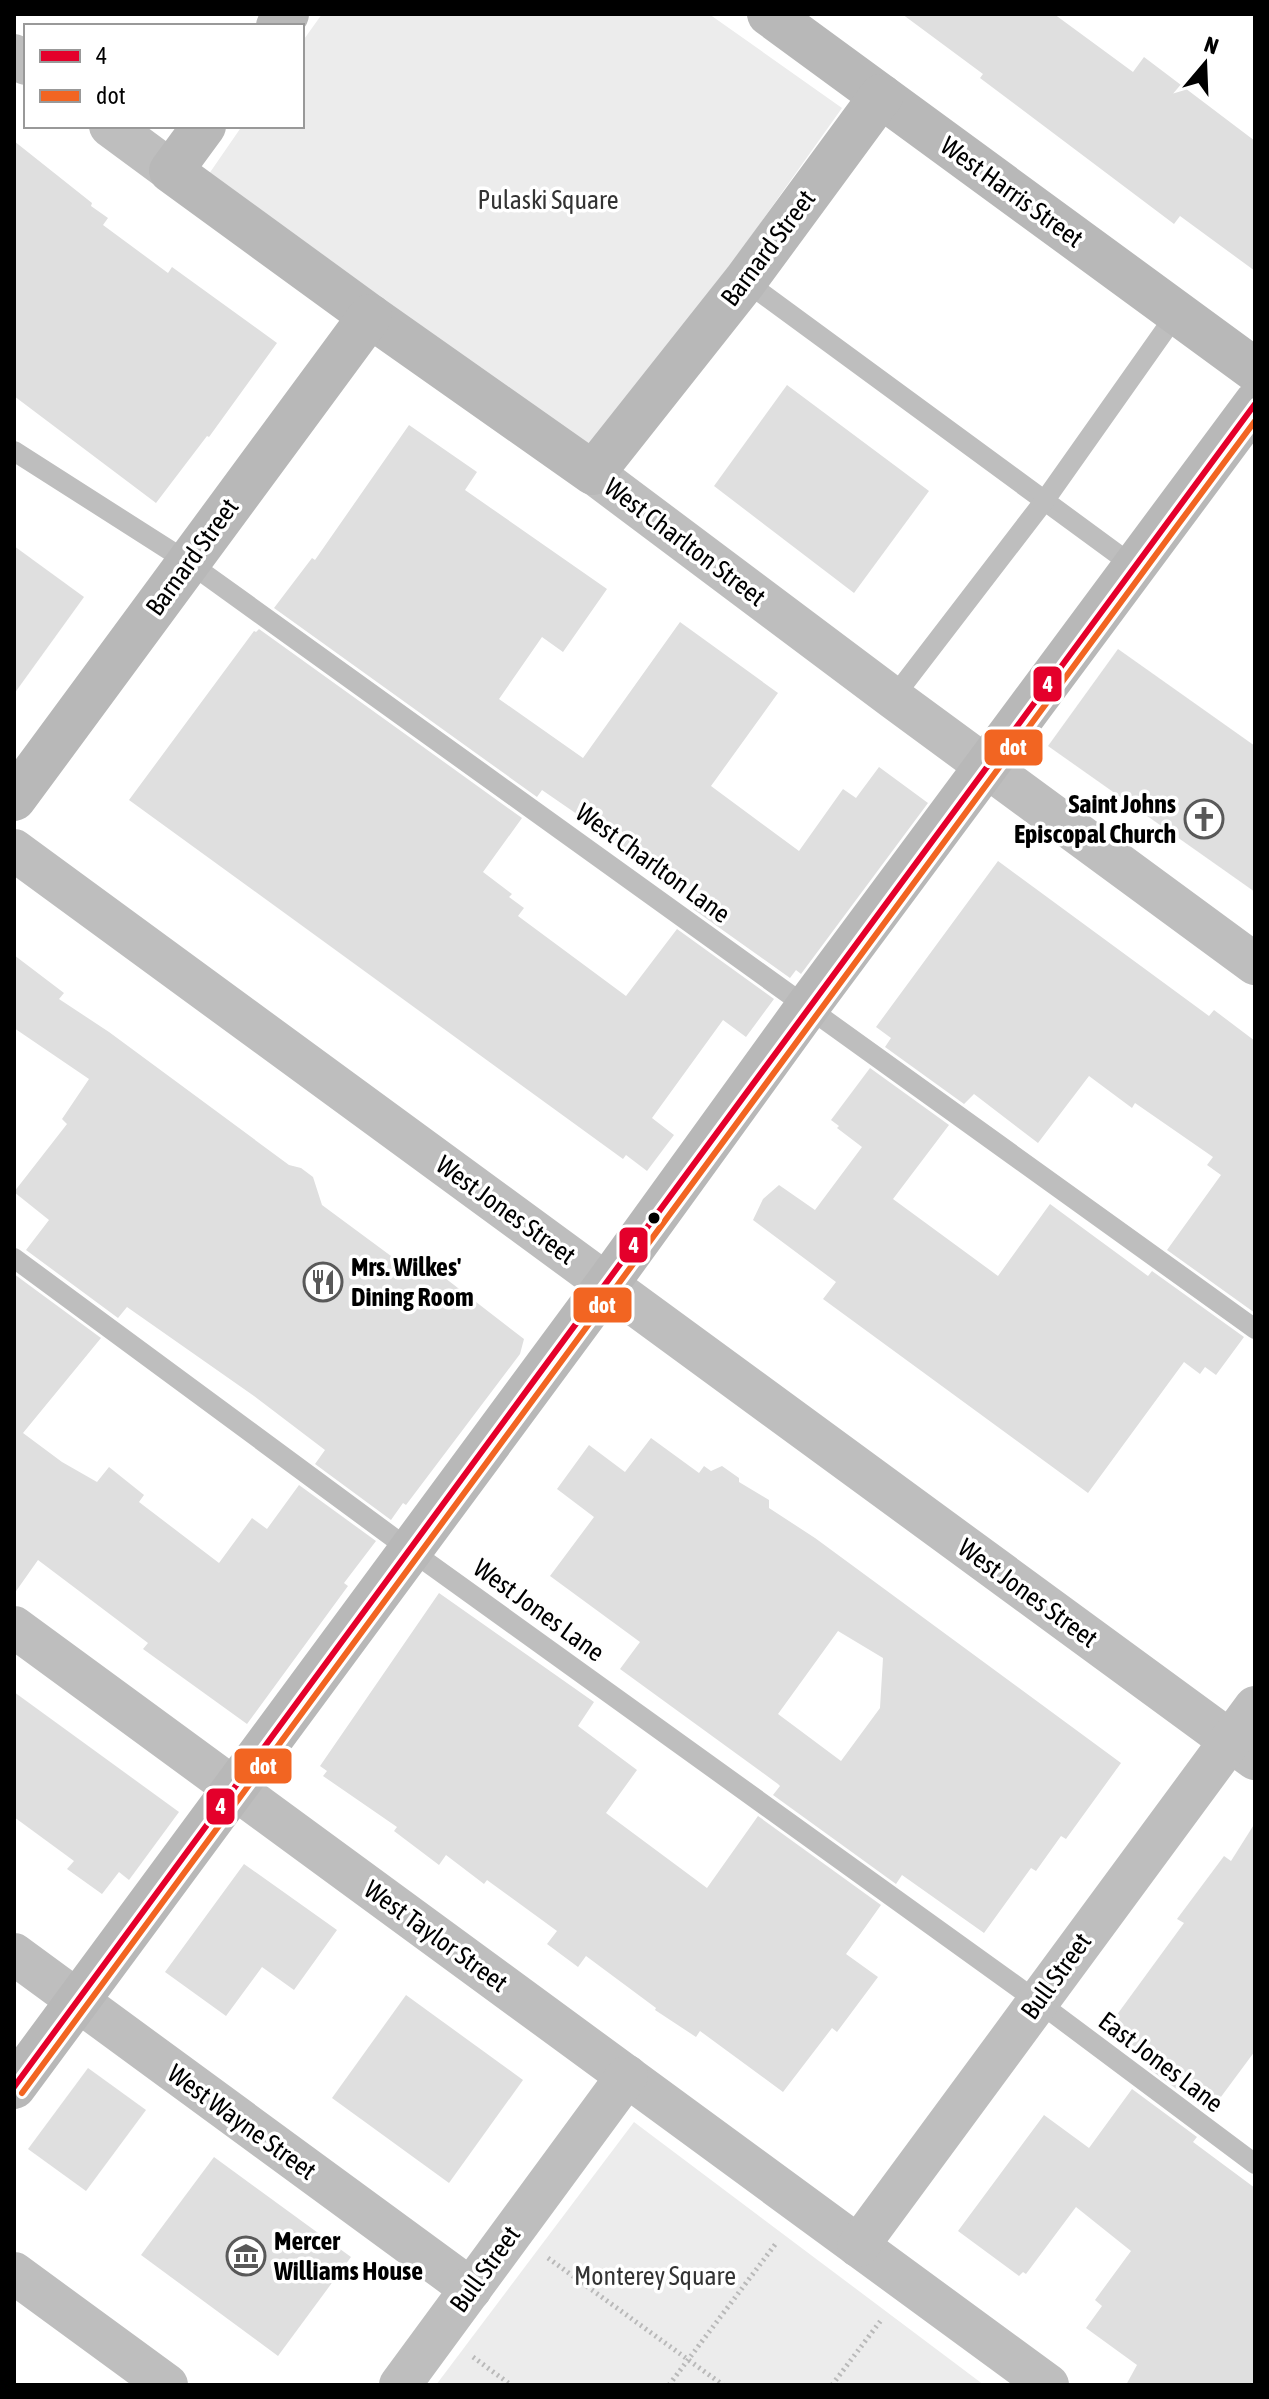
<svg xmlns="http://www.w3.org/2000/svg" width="1269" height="2399" viewBox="0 0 1269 2399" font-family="'Asap Condensed',sans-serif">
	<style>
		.green { fill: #ececec }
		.building { fill: #dfdfdf; fill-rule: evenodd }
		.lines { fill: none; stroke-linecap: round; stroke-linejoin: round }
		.path { stroke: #b9b9b9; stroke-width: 5; stroke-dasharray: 2 4; stroke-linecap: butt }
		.lane { stroke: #bebebe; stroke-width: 20 }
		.street { stroke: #bebebe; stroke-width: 42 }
		.secondary { stroke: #b8b8b8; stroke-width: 44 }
		.bus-1-casing { stroke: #fff; stroke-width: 12 }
		.bus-2-casing { stroke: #fff; stroke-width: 12 }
		.bus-1 { stroke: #e4002b; stroke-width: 6 }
		.bus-2 { stroke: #f26522; stroke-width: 6 }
		.bus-dot { fill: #000; stroke: #fff; stroke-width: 3 }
		.labels { text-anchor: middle; stroke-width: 7; stroke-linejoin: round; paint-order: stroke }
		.street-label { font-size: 26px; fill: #000; stroke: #fff }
		.park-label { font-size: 26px; fill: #333; stroke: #fff }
		.poi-label { font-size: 26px; font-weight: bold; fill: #000; stroke: #fff; text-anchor: start }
		.line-badge { stroke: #fff; stroke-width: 3 }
		.badge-label { font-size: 22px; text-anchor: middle; font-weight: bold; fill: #fff }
	</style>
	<rect width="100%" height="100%" fill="#fff"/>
	<!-- green -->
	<g class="green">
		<path d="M322,14H709L842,108L593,459L202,184L242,126H302V42Z"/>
		<path d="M634,2122L984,2385H436Z"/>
	</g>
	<!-- building -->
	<g class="building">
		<path d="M902,14H1054L1133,72L1144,57L1255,141V271L1180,216L1174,224L980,78L983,74Z"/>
		<path d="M14,141L92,203L91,206L108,218L103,225L168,273L172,267L277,343L209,437L207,436L156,503L14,396Z"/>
		<path d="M787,385L929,491L854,593L714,486Z"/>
		<path d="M409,425L477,472L465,490L607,589L563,652L542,637L499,699L583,758L680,622L778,693L711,786L799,851L843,789L856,798L879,767L928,803L801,974L796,970L790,978L693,909L700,899L542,790L537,797L274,608L312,558L315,560Z"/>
		<path d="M14,546L84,597L14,694Z"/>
		<path d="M259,629L522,818L483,872L512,894L509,897L524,908L518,916L626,996L677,929L774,999L746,1037L723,1020L652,1118L674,1135L647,1171L626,1155L623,1159L129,800L254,631L256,632Z"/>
		<path d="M1118,649L1255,746V892L1048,746Z"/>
		<path d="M998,861L1209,1016L1214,1010L1255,1041V1313L1167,1250L1221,1175L1207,1165L1213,1157L1135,1103L1132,1108L1089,1076L1038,1143L974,1094L964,1104L885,1047L891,1038L876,1027Z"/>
		<path d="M14,955L64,993L59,999L109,1032L289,1165L301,1168L313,1177L322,1205L414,1273L423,1261L524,1339L520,1354L406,1505L403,1503L391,1520L315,1464L325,1450L254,1396L127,1307L118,1318L26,1250L49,1220L14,1192L67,1124L62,1119L89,1079L14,1028Z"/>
		<path d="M870,1068L949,1125L893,1199L998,1276L1050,1204L1148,1276L1152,1271L1244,1337L1216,1375L1205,1367L1200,1374L1184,1362L1088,1493L823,1299L836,1282L753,1220L763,1199L779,1185L815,1210L862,1147L837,1128L839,1126L831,1120Z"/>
		<path d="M14,1274L101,1338L23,1433L62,1462L97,1482L109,1467L144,1495L139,1502L219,1563L252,1518L267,1529L299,1485L376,1541L344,1583L348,1586L247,1724L143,1649L148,1643L38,1560L14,1594Z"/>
		<path d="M651,1438L699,1473L704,1466L711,1471L722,1466L739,1478V1482L769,1500V1508L815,1538L1121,1763L1066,1839L1061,1836L1036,1871L1031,1868L984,1933L902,1875L896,1884L773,1795L780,1786L778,1784L620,1669L640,1642L550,1576L594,1517L557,1489L589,1445L625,1472ZM838,1631L883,1658L880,1708L841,1761L778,1714Z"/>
		<path d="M439,1593L594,1702L578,1726L637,1770L606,1813L707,1888L758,1816L881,1905L846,1954L878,1977L837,2032L832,2028L783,2092L700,2031L696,2037L655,2010L656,2008L586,1956L578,1967L547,1944L557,1931L487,1880L484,1884L446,1855L439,1865L394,1831L397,1827L323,1776L327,1771L320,1766Z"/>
		<path d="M14,1692L179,1812L129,1880L119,1872L102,1894L67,1869L74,1861L14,1817Z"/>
		<path d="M1255,1823V2051L1209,2113L1148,2068L1153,2060L1108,2027L1184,1923L1177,1919L1224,1856L1231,1861Z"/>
		<path d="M244,1864L337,1930L294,1990L262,1967L226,2016L165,1972Z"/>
		<path d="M406,1995L523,2080L449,2183L332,2098Z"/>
		<path d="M88,2068L146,2110L86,2191L28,2149Z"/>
		<path d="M1132,2089L1197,2137L1193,2142L1255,2188V2385H1126L1137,2365L1086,2328L1102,2306L1095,2300L1131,2251L1076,2207L1026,2274L1023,2272L1019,2276L958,2231L1044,2115L1089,2148Z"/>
		<path d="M214,2157L351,2257L278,2356L141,2255Z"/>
	</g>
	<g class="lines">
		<!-- path -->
		<g class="path">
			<path d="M548,2258L723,2385"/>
			<path d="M473,2357L511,2385"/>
			<path d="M669,2385L777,2242"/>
			<path d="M832,2385L882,2319"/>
		</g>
		<!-- lane -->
		<g class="lane">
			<path d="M745,281L1135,567"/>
			<path d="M14,451L188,562L1255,1329"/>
			<path d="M893,698L1045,500L1177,313"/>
			<path d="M14,1258L410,1550L1037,2001L1255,2164"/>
		</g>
		<!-- street -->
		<g class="street">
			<path d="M14,55L26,64"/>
			<path d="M110,126L171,171"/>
			<path d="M593,473L893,698L1255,964"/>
			<path d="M14,850L1255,1759"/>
			<path d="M14,1627L1048,2385"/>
			<path d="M14,1954L471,2289"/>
			<path d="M858,2246L1255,1707"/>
			<path d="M14,2273L167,2385"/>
			<path d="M400,2385L627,2076"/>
		</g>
		<!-- secondary -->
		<g class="secondary">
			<path d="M769,14L1255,370"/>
			<path d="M278,26L287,14"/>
			<path d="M204,126L171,171L370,316L593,473L745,281L881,96"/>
			<path d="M14,799L370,316"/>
			<path d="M14,2087L607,1284L808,1006L1255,404"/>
		</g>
		<defs>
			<path id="bus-1" d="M14,2087C428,1526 839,964 1255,404"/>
			<path id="bus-2" d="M22,2093C433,1536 842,977 1255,421"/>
		</defs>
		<!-- bus-1 casing -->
		<use href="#bus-1" class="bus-1-casing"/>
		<!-- bus-2 casing -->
		<use href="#bus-2" class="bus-2-casing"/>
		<!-- bus-1 -->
		<use href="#bus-1" class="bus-1"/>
		<!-- bus-2 -->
		<use href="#bus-2" class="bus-2"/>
	</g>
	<!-- icons -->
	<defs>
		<symbol id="church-ring" viewBox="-11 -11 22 22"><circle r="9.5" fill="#fff" stroke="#595959" stroke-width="1.5"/><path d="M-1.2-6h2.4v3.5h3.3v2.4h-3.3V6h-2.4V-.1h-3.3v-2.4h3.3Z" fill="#595959"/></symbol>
		<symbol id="restaurant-ring" viewBox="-11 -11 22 22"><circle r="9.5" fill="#fff" stroke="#595959" stroke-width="1.5"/><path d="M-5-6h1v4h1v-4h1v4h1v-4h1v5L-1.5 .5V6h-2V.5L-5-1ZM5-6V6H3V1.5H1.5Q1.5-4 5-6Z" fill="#595959"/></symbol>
		<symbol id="museum-ring" viewBox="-11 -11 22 22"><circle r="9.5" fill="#fff" stroke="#595959" stroke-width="1.5"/><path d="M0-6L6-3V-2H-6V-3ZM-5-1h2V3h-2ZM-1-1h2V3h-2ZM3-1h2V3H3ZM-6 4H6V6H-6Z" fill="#595959"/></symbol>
	</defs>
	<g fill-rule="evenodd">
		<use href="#church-ring" x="1182" y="797" width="44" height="44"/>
		<use href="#restaurant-ring" x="301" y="1260" width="44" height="44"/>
		<use href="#museum-ring" x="224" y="2234" width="44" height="44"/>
	</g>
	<!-- markers -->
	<circle class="bus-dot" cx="654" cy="1218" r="7"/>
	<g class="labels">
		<!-- street labels -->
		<g class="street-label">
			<text transform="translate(1012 192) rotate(36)" y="9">West Harris Street</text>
			<text transform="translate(768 248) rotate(-53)" y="9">Barnard Street</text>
			<text transform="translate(685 542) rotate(37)" y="9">West Charlton Street</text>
			<text transform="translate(192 557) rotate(-54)" y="9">Barnard Street</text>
			<text transform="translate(653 863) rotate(36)" y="9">West Charlton Lane</text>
			<text transform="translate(506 1210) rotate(36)" y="9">West Jones Street</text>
			<text transform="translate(1028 1593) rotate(36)" y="9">West Jones Street</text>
			<text transform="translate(539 1610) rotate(36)" y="9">West Jones Lane</text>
			<text transform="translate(436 1936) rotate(36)" y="9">West Taylor Street</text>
			<text transform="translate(1056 1976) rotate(-54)" y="9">Bull Street</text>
			<text transform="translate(1161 2062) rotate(37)" y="9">East Jones Lane</text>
			<text transform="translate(242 2122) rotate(36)" y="9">West Wayne Street</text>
			<text transform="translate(485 2269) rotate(-54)" y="9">Bull Street</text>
		</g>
		<!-- park labels -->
		<g class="park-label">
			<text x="548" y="209">Pulaski Square</text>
			<text x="655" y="2285">Monterey Square</text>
		</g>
		<!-- poi labels -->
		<g class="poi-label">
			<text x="1176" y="813" text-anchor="end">Saint Johns<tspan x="1176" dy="30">Episcopal Church</tspan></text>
			<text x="351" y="1276">Mrs. Wilkes'<tspan x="351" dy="30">Dining Room</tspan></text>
			<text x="274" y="2250">Mercer<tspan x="274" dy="30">Williams House</tspan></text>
		</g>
	</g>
	<g class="line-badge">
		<rect x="1032" y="665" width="31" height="38" rx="8" fill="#e4002b"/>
		<rect x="983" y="728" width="61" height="39" rx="8" fill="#f26522"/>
		<rect x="618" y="1226" width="31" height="38" rx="8" fill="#e4002b"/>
		<rect x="572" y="1286" width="61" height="38" rx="8" fill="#f26522"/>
		<rect x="233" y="1747" width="60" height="38" rx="8" fill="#f26522"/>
		<rect x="205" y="1787" width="31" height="39" rx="8" fill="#e4002b"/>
	</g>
	<g class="badge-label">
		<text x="1048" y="692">4</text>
		<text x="1013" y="755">dot</text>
		<text x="634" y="1253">4</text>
		<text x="602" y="1313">dot</text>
		<text x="263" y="1774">dot</text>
		<text x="221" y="1814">4</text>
	</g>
	<!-- border -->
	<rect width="1269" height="2399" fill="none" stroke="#000000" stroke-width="32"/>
	<!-- legend -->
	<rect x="24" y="24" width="280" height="104" fill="#ffffff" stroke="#999999" stroke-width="2"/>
	<rect x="40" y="50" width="40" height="12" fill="#e4002b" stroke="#999999" stroke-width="2"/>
	<text x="96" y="64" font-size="24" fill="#000000">4</text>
	<rect x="40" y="90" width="40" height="12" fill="#f26522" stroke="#999999" stroke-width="2"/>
	<text x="96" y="104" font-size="24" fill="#000000">dot</text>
	<!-- north arrow -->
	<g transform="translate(1205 64) rotate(19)" stroke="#ffffff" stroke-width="6" paint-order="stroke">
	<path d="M0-6L14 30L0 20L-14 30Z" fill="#000000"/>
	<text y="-12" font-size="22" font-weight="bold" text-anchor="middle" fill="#000000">N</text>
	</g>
</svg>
